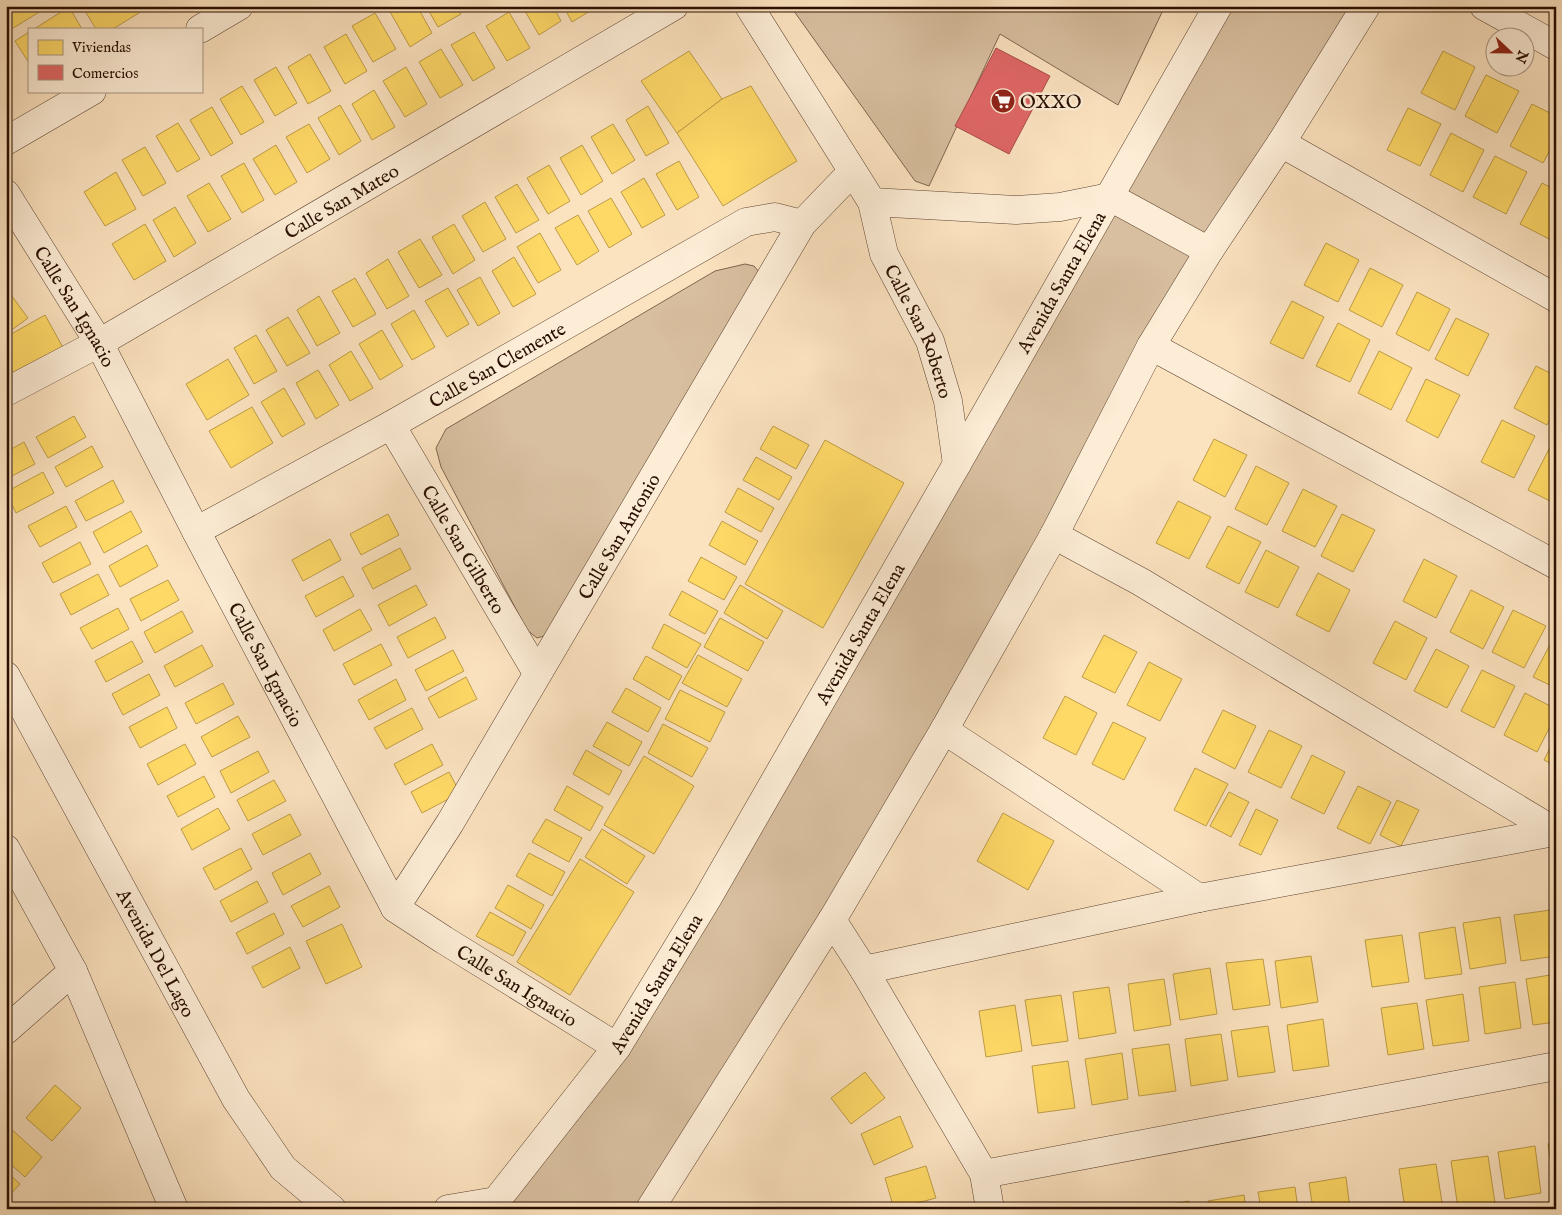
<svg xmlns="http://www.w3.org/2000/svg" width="1562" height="1215" viewBox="0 0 1562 1215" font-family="'IM FELL English',serif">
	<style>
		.green { fill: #d8bf9f; stroke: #806650 }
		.homes { fill: #ffd966; stroke: #be9c47 }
		.shops { fill: #e06666; stroke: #a94c47 }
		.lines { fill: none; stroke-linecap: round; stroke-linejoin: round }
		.minor-casing { stroke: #5d4330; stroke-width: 29 }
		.tertiary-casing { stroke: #5d4330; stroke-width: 29 }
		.minor { stroke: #fdedd6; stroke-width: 28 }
		.tertiary { stroke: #fdedd6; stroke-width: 28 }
		.labels { text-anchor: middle; stroke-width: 5; stroke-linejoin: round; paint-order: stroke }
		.poi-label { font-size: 19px; fill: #280e00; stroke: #fdedd6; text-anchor: start }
		.street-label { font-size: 19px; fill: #280e00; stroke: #fdedd6 }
	</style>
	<rect width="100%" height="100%" fill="#fce3c0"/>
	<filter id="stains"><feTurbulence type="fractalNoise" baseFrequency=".004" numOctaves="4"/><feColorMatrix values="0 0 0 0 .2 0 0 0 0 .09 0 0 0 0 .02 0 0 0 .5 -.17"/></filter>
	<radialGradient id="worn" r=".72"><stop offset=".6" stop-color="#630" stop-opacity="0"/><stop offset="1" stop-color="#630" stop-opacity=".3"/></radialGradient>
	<!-- green -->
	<g class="green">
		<path d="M1165,6L1118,105L1000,34L929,186L915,181L791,7Z"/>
		<path d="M1218,6H1366L1054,535L650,1209H448L496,1200L617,1047Z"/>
		<path d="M745,264L754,266L760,273L554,633L537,638L527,630L441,467L436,448L446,429L715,271Z"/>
	</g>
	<!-- homes -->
	<g class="homes">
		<path d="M6,6H49L10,30L6,23Z"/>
		<path d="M82,6H150L113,29H96Z"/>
		<path d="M395,6H417L432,33L410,47L389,10Z"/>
		<path d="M426,6H456L461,14L438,27Z"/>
		<path d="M522,6H553L561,21L539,35Z"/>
		<path d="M563,6H594L595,8L572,22Z"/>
		<path d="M69,7L82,29H34Z"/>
		<path d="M509,12L530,48L507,61L486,26Z"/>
		<path d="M375,13L396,49L373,62L352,26Z"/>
		<path d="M29,32V63L15,41Z"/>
		<path d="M474,32L495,68L473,81L451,45Z"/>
		<path d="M346,34L367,71L345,84L324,47Z"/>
		<path d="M441,49L463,85L440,98L419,62Z"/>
		<path d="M689,51L722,99L677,133L641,81Z"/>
		<path d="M1443,51L1475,67L1455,110L1421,93Z"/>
		<path d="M310,54L331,91L308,104L288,67Z"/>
		<path d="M276,67L297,103L275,116L254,80Z"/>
		<path d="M406,67L427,104L405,117L383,81Z"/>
		<path d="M1486,75L1519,91L1497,133L1465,116Z"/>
		<path d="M242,86L264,122L241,135L220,99Z"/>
		<path d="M751,86L797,161L723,206L677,133L722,99Z"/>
		<path d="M374,90L395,127L372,140L352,104Z"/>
		<path d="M1532,104L1556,116V139L1543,163L1510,146Z"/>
		<path d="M340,105L361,141L339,155L318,118Z"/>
		<path d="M648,106L669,143L646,156L626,120Z"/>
		<path d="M212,107L233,143L211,156L190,120Z"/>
		<path d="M1408,108L1441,124L1420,166L1387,150Z"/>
		<path d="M178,123L200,159L177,172L156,136Z"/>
		<path d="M309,124L330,159L307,173L286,137Z"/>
		<path d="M613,124L635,160L612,174L591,137Z"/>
		<path d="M1451,133L1484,150L1463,192L1430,175Z"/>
		<path d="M276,145L297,182L275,195L253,159Z"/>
		<path d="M582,145L603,181L581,195L560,158Z"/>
		<path d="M145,147L166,183L143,196L122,160Z"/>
		<path d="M1495,156L1527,172L1506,214L1473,197Z"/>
		<path d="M679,161L699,197L677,210L656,174Z"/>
		<path d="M244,163L264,200L242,213L221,176Z"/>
		<path d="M549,165L570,201L548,214L527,178Z"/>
		<path d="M116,172L136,209L105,226L84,192Z"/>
		<path d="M644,178L665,215L642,228L621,192Z"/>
		<path d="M209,183L231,219L208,232L187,196Z"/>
		<path d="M1542,183L1556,190V236L1553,241L1520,224Z"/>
		<path d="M517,184L539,220L516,233L495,197Z"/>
		<path d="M611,198L632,234L609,248L588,211Z"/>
		<path d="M485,202L506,239L483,252L462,216Z"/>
		<path d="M175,207L196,243L174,257L153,220Z"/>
		<path d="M578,215L599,251L577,265L555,228Z"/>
		<path d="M145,224L166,261L134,280L112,244Z"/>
		<path d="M454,224L475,260L453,274L432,237Z"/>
		<path d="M540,233L561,270L538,283L517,247Z"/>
		<path d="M420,239L442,275L419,288L398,252Z"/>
		<path d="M1326,243L1359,260L1338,302L1304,285Z"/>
		<path d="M514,257L536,294L513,307L492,271Z"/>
		<path d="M388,259L409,296L387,309L366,273Z"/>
		<path d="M1370,268L1403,285L1382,327L1349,310Z"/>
		<path d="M480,277L500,313L478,326L457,290Z"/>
		<path d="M355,278L376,314L353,327L332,291Z"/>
		<path d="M6,288L28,318L6,334Z"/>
		<path d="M448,288L469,324L447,337L425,301Z"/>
		<path d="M1417,292L1450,309L1429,351L1396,334Z"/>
		<path d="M319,296L340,333L317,346L297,310Z"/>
		<path d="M1292,301L1324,317L1303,359L1270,343Z"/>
		<path d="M414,310L435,347L412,360L391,324Z"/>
		<path d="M45,315L65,351L6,383V337Z"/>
		<path d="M288,317L310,353L287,366L266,330Z"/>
		<path d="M1456,318L1489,334L1468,376L1435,359Z"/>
		<path d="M1338,323L1370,340L1350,382L1316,366Z"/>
		<path d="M382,330L403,366L380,380L359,344Z"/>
		<path d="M256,335L277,371L254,384L234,348Z"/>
		<path d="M351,351L373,388L350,401L329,365Z"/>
		<path d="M1379,351L1412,368L1391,410L1358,393Z"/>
		<path d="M228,359L249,395L207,420L186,384Z"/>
		<path d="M1536,366L1556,376V408L1547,425L1514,408Z"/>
		<path d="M318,370L339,405L316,419L296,383Z"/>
		<path d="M1426,379L1460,395L1438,438L1406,421Z"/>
		<path d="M284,388L305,424L282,437L261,402Z"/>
		<path d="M252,407L273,443L231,468L209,431Z"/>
		<path d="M74,416L86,437L48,458L36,437Z"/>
		<path d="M1502,420L1535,436L1514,478L1481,462Z"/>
		<path d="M773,426L809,445L796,469L760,449Z"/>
		<path d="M1214,439L1247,455L1225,497L1193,480Z"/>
		<path d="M825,440L904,483L823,628L745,584Z"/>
		<path d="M24,442L35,464L6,479V452Z"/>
		<path d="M92,446L103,467L66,487L55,467Z"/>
		<path d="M1549,449L1556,452V504L1528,490Z"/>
		<path d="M756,457L792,477L779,500L743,480Z"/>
		<path d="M1256,466L1289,483L1267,525L1235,509Z"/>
		<path d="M43,472L54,493L16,513L6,492Z"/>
		<path d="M113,480L124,502L86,521L75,501Z"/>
		<path d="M738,488L774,508L761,532L725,512Z"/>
		<path d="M1303,489L1337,506L1315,547L1282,531Z"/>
		<path d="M1178,501L1211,517L1189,559L1156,543Z"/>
		<path d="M66,506L77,527L40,547L28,526Z"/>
		<path d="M131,511L142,532L104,553L93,532Z"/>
		<path d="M388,514L399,535L361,555L350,534Z"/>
		<path d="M1342,514L1375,530L1353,572L1321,556Z"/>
		<path d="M722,521L758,541L745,565L709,545Z"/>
		<path d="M1228,526L1261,542L1239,584L1206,567Z"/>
		<path d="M330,539L341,560L303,581L292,560Z"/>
		<path d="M80,542L91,564L53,583L42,563Z"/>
		<path d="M147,545L158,566L120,587L109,566Z"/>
		<path d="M400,548L411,569L373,589L362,568Z"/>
		<path d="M1266,550L1299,567L1278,608L1245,592Z"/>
		<path d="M701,557L737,577L724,600L688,581Z"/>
		<path d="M1424,559L1457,576L1436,618L1403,601Z"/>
		<path d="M1318,573L1350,590L1329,632L1296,615Z"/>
		<path d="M98,574L109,595L71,615L60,594Z"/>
		<path d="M343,576L354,596L316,617L305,596Z"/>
		<path d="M168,580L179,600L141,621L130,599Z"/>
		<path d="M416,585L427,605L389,626L378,605Z"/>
		<path d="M740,585L783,611L767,639L724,613Z"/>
		<path d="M1471,590L1504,607L1483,649L1450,632Z"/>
		<path d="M682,591L718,611L705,634L669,615Z"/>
		<path d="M118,608L129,629L92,649L80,628Z"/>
		<path d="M360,609L372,630L334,651L323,630Z"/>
		<path d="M1513,610L1546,626L1524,668L1492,652Z"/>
		<path d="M182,611L193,632L155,653L144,632Z"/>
		<path d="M435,617L446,638L408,658L397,637Z"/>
		<path d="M720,618L764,642L748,671L704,647Z"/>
		<path d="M1395,621L1427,638L1406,680L1373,663Z"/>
		<path d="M664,624L701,644L687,668L652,648Z"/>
		<path d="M1104,635L1137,652L1115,693L1082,677Z"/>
		<path d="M1555,635L1556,636V688L1533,677Z"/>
		<path d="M132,641L143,662L106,682L95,661Z"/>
		<path d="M381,644L392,665L354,685L343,664Z"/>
		<path d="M202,645L213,666L175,687L164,666Z"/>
		<path d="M1436,649L1469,666L1447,708L1414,691Z"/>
		<path d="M453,650L464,671L426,691L415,670Z"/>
		<path d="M698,655L742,679L727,707L682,683Z"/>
		<path d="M646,656L682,676L669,700L633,679Z"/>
		<path d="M1149,662L1182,679L1160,721L1127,705Z"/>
		<path d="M1482,670L1515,686L1494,728L1461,711Z"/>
		<path d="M149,674L160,695L123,715L112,694Z"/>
		<path d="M466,677L477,699L439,718L428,698Z"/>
		<path d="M396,679L406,700L369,720L358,700Z"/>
		<path d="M223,683L234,704L196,724L185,703Z"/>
		<path d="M626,688L661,708L648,732L612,712Z"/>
		<path d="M680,690L725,712L710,742L665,719Z"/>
		<path d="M1525,693L1556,709V715L1537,752L1504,735Z"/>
		<path d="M1065,696L1097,713L1076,755L1043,738Z"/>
		<path d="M167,707L177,728L140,748L129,727Z"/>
		<path d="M412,708L423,729L386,749L374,728Z"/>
		<path d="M1223,710L1256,726L1235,769L1202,752Z"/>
		<path d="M238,716L250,737L212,757L201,737Z"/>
		<path d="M607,722L642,742L629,766L593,746Z"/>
		<path d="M1113,722L1146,738L1124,780L1092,764Z"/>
		<path d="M663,724L708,748L692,777L648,753Z"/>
		<path d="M1269,730L1302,746L1281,788L1248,772Z"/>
		<path d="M1556,736V766L1544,760Z"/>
		<path d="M185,744L196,764L158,785L147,764Z"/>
		<path d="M432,744L443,765L405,785L394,764Z"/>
		<path d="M586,750L622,771L609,795L573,774Z"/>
		<path d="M258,751L269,772L231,793L220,771Z"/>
		<path d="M1312,755L1345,772L1324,814L1291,798Z"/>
		<path d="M644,756L694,786L654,854L604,825Z"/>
		<path d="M1195,768L1228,784L1206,826L1174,810Z"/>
		<path d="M449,772L460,793L422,813L411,792Z"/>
		<path d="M204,776L215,797L178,817L167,796Z"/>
		<path d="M274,780L286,801L248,821L237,800Z"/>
		<path d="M567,786L603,807L590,831L554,810Z"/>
		<path d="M1358,786L1391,802L1370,844L1337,828Z"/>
		<path d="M1229,792L1249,802L1231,837L1210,826Z"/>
		<path d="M1397,800L1419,810L1401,846L1380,835Z"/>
		<path d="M218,808L230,829L192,850L181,829Z"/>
		<path d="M1256,809L1278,820L1261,855L1239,845Z"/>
		<path d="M1003,813L1054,841L1028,890L977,861Z"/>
		<path d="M290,814L301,835L263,855L252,834Z"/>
		<path d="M546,819L582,838L569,862L532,842Z"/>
		<path d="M602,829L645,856L627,884L585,857Z"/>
		<path d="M241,848L252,869L215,890L203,868Z"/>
		<path d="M310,853L321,874L283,895L272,873Z"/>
		<path d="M529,853L565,872L552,896L516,876Z"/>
		<path d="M580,859L634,892L570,995L517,962Z"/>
		<path d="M257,881L268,902L231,922L220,901Z"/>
		<path d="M508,885L544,905L531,929L495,908Z"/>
		<path d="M329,886L340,907L303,927L291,906Z"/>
		<path d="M1551,910L1556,944V956L1521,961L1514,915Z"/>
		<path d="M490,912L526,932L513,956L476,936Z"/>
		<path d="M274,913L284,934L247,954L236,933Z"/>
		<path d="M1500,917L1506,963L1470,969L1463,923Z"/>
		<path d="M342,924L362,967L326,984L306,941Z"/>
		<path d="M1455,927L1462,974L1425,979L1419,933Z"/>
		<path d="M1402,935L1409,982L1372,987L1365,940Z"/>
		<path d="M290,947L300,968L263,988L252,967Z"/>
		<path d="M1311,956L1318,1002L1281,1008L1275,961Z"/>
		<path d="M1263,959L1270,1005L1233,1010L1226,963Z"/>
		<path d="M1210,968L1217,1014L1180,1020L1173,974Z"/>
		<path d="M1556,974V1022L1533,1025L1526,979Z"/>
		<path d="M1164,979L1171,1025L1134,1031L1128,984Z"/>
		<path d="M1515,982L1521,1028L1485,1034L1479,987Z"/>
		<path d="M1109,987L1116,1033L1079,1039L1073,992Z"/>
		<path d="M1463,994L1469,1041L1433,1046L1426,1000Z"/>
		<path d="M1061,995L1068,1041L1032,1046L1025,1000Z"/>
		<path d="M1417,1003L1424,1049L1388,1055L1381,1008Z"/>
		<path d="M1015,1005L1022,1051L986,1057L979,1011Z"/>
		<path d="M1323,1019L1329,1066L1293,1071L1287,1025Z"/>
		<path d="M1268,1026L1275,1072L1238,1077L1231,1031Z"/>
		<path d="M1221,1034L1228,1080L1191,1086L1185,1039Z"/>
		<path d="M1169,1044L1176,1091L1139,1096L1132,1049Z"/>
		<path d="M1122,1053L1128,1099L1092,1105L1085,1059Z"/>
		<path d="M1068,1061L1075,1108L1038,1113L1032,1066Z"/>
		<path d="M865,1072L885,1098L851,1124L831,1098Z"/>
		<path d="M55,1085L81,1108L52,1141L26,1118Z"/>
		<path d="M900,1116L913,1147L874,1165L861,1134Z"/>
		<path d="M9,1127L42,1157L25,1177L6,1160V1130Z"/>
		<path d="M1556,1143V1190H1555L1548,1144Z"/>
		<path d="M1535,1146L1541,1193L1505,1199L1498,1152Z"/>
		<path d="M1488,1156L1495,1203L1458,1208L1451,1161Z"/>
		<path d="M1436,1164L1443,1209H1405L1399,1169Z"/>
		<path d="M926,1166L936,1198L894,1209L885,1178Z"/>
		<path d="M6,1171L20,1184L6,1199Z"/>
		<path d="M1346,1177L1350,1209H1313L1309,1183Z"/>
		<path d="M1295,1187L1298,1209H1261L1258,1192Z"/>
		<path d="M1244,1195L1246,1209H1209L1208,1201Z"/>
		<path d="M1189,1201L1190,1209H1153V1207Z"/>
	</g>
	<!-- shops -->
	<path class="shops" d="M996,48L1050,76L1009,154L955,126Z"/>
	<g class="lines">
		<defs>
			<g id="minor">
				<path id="s1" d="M749,6L872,202L884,254L930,341L948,401L957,464"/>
				<path d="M1484,6L1556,46"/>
				<path d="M200,29L239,6"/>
				<path d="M6,141L92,91"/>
				<path d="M1281,143L1556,298"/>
				<path id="s2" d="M6,194L99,343L196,531L395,908L444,940L617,1047"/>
				<path d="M872,202L1016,210L1060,207L1110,197L1209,251"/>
				<path d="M1151,346L1556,565"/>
				<path id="s3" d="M6,392L99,343L674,6"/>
				<path id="s4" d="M391,425L537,673"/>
				<path id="s5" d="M196,531L391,425L746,222L775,217L802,224"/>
				<path d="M1054,535L1141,582L1556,832"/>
				<path id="s6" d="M6,676L236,1099L283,1168L332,1209"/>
				<path d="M944,730L1199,898"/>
				<path d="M6,849L73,971L174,1209"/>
				<path id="s7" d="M395,908L450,823L802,224L852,172"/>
				<path d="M832,920L864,970L984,1174L990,1209"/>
				<path d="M864,970L1199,898L1554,832"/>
				<path d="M6,1030L73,971"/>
				<path d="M984,1174L1556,1066"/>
			</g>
			<g id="tertiary">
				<path id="s8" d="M448,1209L496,1201L617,1047L707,899L957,464L1218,6"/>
				<path d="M650,1209L832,920L944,730L1054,535L1151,346L1209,251L1281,143L1366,6"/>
			</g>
		</defs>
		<!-- minor casing -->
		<use href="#minor" class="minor-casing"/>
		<!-- tertiary casing -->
		<use href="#tertiary" class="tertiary-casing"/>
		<!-- minor -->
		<use href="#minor" class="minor"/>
		<!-- tertiary -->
		<use href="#tertiary" class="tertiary"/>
	</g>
	<!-- icons -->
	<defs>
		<symbol id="supermarket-disc" viewBox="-11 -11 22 22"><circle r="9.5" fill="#8f2418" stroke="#fdedd6"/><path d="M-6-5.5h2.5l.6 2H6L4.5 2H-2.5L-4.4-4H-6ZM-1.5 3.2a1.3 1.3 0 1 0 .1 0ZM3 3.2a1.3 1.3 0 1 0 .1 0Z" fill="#fff"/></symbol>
	</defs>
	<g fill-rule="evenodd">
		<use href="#supermarket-disc" x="989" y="87" width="28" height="28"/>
	</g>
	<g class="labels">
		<!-- poi labels -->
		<g class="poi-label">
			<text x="1020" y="108">OXXO</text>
		</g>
		<!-- street labels -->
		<g class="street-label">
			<text dy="7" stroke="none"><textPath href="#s3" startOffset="386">Calle San Mateo</textPath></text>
			<text dy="7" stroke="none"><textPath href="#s8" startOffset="1129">Avenida Santa Elena</textPath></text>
			<text dy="7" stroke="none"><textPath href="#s2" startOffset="132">Calle San Ignacio</textPath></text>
			<text dy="7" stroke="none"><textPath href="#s1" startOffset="370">Calle San Roberto</textPath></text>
			<text dy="7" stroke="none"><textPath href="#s5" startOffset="344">Calle San Clemente</textPath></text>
			<text dy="7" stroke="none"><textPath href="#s7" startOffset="434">Calle San Antonio</textPath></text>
			<text dy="7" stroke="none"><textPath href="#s4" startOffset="144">Calle San Gilberto</textPath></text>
			<text dy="7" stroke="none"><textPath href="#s8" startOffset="724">Avenida Santa Elena</textPath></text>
			<text dy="7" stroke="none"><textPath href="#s2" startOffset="538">Calle San Ignacio</textPath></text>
			<text dy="7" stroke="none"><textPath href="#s6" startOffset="315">Avenida Del Lago</textPath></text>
			<text dy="7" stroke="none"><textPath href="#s8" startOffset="319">Avenida Santa Elena</textPath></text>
			<text dy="7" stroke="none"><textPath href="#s2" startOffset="958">Calle San Ignacio</textPath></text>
		</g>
	</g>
	<!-- margin -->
	<rect width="1562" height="1215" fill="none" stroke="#fce3c0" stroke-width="25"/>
	<rect x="8" y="8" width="1547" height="1200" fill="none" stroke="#280e00" stroke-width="2.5"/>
	<rect x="12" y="12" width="1537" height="1190" fill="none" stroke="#280e00"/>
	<!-- legend -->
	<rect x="28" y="28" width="175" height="65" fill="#fdedd6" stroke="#a89480"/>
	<rect x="38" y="40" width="25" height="15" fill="#ffd966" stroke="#a89480"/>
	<text x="72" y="52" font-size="15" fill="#280e00">Viviendas</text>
	<rect x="38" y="65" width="25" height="15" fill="#e06666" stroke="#a89480"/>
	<text x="72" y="78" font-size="15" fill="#280e00">Comercios</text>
	<!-- north arrow -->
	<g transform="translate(1510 52) rotate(112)"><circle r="24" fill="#fdedd6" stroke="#a89480"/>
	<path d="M0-4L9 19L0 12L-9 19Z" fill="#8f2418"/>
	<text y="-8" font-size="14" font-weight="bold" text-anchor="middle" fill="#280e00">N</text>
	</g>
	<rect width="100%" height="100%" filter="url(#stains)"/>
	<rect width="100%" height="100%" fill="url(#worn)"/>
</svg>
